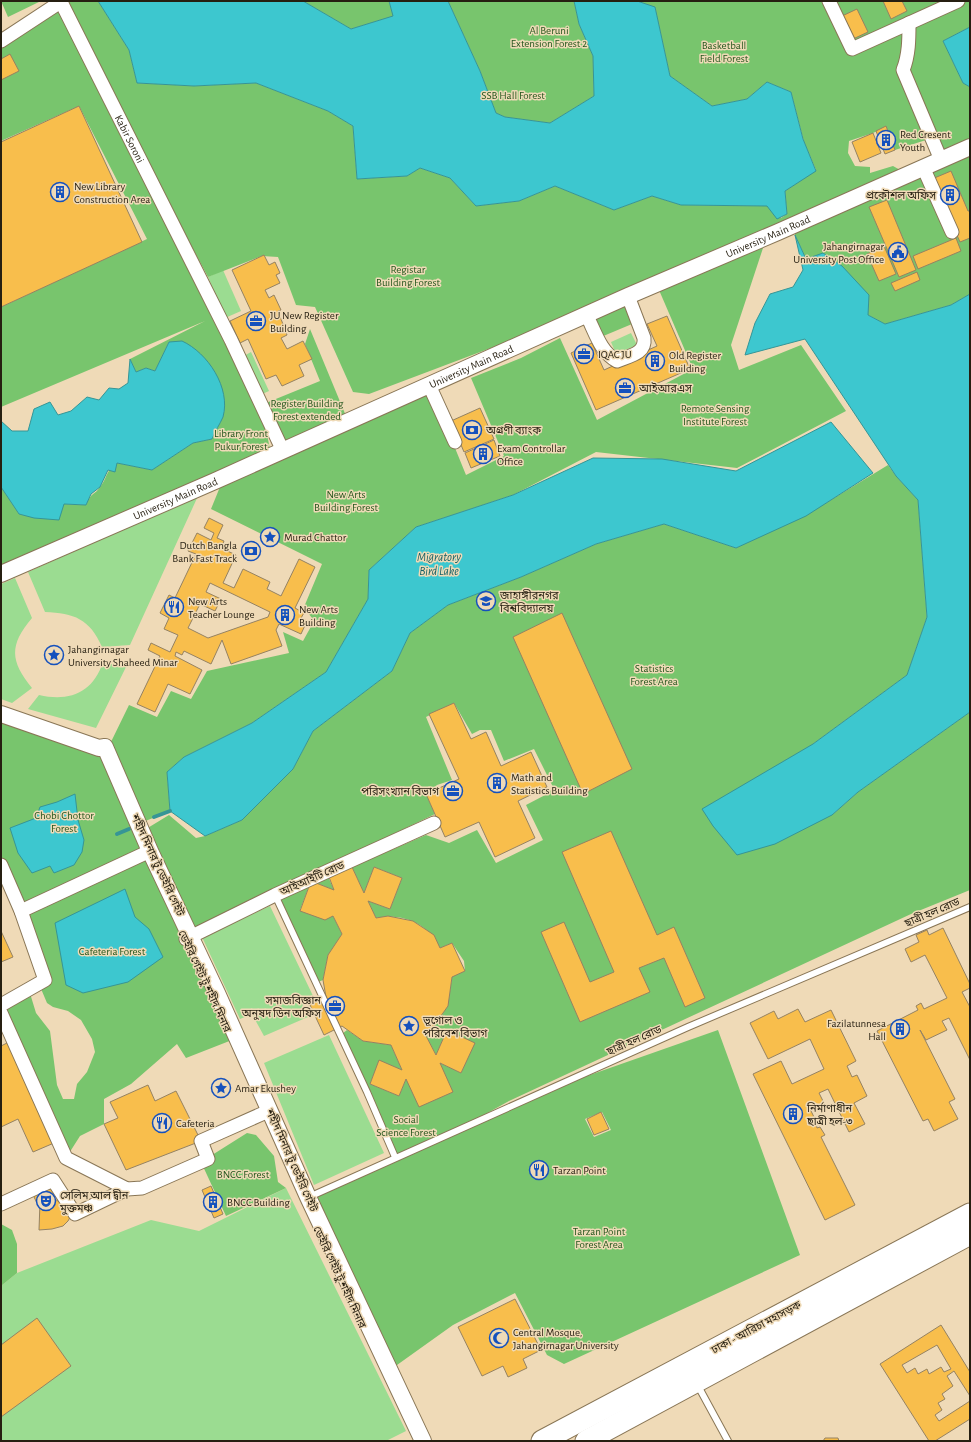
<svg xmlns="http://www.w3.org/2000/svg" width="971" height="1442" viewBox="0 0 971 1442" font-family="'Alegreya Sans','Noto Sans Bengali',sans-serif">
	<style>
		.green { fill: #9bdc91 }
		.forest { fill: #78c56d; fill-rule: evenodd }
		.water { fill: #3dc7cf; stroke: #369596 }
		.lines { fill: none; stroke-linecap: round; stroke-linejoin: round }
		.stream { stroke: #369596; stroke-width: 4 }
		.building { fill: #f8be4c; stroke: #958262; fill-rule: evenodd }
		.service-casing { stroke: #897656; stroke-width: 8 }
		.minor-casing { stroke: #897656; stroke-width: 15 }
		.tertiary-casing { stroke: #897656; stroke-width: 18 }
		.trunk-casing { stroke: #897656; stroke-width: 23 }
		.service { stroke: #fff; stroke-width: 6 }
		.minor { stroke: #fff; stroke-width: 13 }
		.tertiary { stroke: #fff; stroke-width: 16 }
		.trunk { stroke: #fff; stroke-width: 21 }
		.labels { text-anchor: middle; stroke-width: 3; stroke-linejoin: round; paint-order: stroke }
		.park-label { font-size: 11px; fill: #23551c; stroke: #efdab7 }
		.poi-label { font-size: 11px; fill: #261f11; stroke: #efdab7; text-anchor: start }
		.street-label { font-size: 11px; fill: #261f11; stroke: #efdab7 }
		.water-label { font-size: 12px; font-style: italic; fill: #176166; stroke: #efdab7 }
	</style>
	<rect width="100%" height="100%" fill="#efdab7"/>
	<!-- green -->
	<g class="green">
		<path d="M223,270L241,311L225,318L208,277Z"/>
		<path d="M631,333L637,345L616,354L611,342Z"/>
		<path d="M251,352L269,391L260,395L242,357Z"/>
		<path d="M198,496L130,645L102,647C90,619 74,613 45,612L28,572Z"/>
		<path d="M15,578L32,618C9,645 10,661 32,688L12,703L1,699V584Z"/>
		<path d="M103,662L126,667L96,728L28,709L39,695C69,702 93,693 103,662Z"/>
		<path d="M270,906L314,998L302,1006L308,1017L264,1036L252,1014L240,1019L202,937Z"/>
		<path d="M329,1035L384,1153L314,1185L264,1063Z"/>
		<path d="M286,1188L406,1431L386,1441H1V1286L17,1273L151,1220L199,1231Z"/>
	</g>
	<!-- forest -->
	<g class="forest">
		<path d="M1,1H41L8,17Z"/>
		<path d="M62,1H98L129,50L137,83L194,86L256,83L328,111L353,126L357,179L407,176L420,168L450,178L476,206L519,201L555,186L614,210L652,196L681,205L767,206L781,218L787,214L785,191L816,170L804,142L791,92L767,82L747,99L712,106L670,76L655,8L637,1H826L851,55L904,33L899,75L926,140L895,150L886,127L873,133L849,141L848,153L855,166L870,167V173L893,166L902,171L628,296L369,394L353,392L315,307L296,305L278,257L262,256L208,277L72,23L261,405L271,454L1,574V487L19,514L25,515L64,504L86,505C92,491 94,496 100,487C108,477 104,473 117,463L152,470L193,443L212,439L223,416L169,342L155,371L146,368L136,372L130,359L205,321L1,407V307L147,239L79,106L1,141V30L5,39Z"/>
		<path d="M303,1H389L394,16L351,29Z"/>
		<path d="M448,1H574L579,24L593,56L594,96L550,123L505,117L496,113L480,71Z"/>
		<path d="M830,1H970V27L943,41L963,83L970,87V147L941,160L903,70L909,24L852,49Z"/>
		<path d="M970,154V294L951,305L885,324L868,315L806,259L795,235V230Z"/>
		<path d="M764,245L731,345L739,370L801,345L846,411L737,468L596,452L513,495L416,527L369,570L368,599L326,672L252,723L184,757L167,772L170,811L143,822L109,746L129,705L157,717L171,691L191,699L207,671L289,653L283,632L303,641L314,621L304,607L322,564L211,509L222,482L427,391L447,441L455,448L466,475L504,456L471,378L521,358L560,338L597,420L693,369L659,290Z"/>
		<path d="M623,303L632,324L601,337L592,315Z"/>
		<path d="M310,329L346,416L284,442L266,403L320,381L305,344Z"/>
		<path d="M888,465L896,476L918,500L927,617L907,675L813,744L832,815L858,792L970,712V890L911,914L509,1101L482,1116L396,1155L342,1034L347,1030L363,1041L391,1045L402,1070L379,1061L370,1084L399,1096L406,1079L440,1063L461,1073L474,1043L447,1030L436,1055L424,1032C447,1020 449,999 452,976L465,971L464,961L452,943L440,948C428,923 403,913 376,918L368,901L390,909L402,878L374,867L364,893L352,867L426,835L449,843L477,830L496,863L543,840L526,805L549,793L553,787L534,749L504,761L491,730H480L472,734L454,703L426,717L452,780L437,785L426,794L435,814L195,929L146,829L169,815L196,838L205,836L242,820L293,769L313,731L392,671L410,633L448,605L521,577L596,544L664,524L736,548L826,503Z"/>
		<path d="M1,714L99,748L232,1040L186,1058L177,1044L131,1084L104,1099V1124L80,1136L66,1158L1,1005L29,990L36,1013L50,1031L57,1085L63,1099H74L77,1084L87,1072L95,1052L92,1039L81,1020L68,1011L53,1007L47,1003L39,984L45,980L1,865Z"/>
		<path d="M326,872L334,890L311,881L300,910L333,916L342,934L328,955L323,980L316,983L276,894Z"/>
		<path d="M718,1030L800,1255L564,1364L547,1355L515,1293L453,1325L390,1370L308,1198L586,1075L587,1076ZM602,1112L611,1130L594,1137L585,1119Z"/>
		<path d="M247,1133L256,1135L274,1156L278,1182L286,1188L226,1216L201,1162Z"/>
		<path d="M1,1224L12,1230L17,1244V1273L1,1286Z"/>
	</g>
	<!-- water -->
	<g class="water">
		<path d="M98,1H303L351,29L393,16L389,1H448L480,71L496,113L505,117L550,123L594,96L593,56L579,24L574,1H637L655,7L670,76L712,106L747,99L767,82L791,92L803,139L816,171L785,191L787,214L777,219L767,206L681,205L652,196L614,210L555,186L519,201L476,206L450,178L420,168L407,176L357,179L353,126L328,111L256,83L194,86L137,83L129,50Z"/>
		<path d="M970,27V87L963,83L943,41Z"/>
		<path d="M795,235L806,259L823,253L842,266L869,295L868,315L885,324L951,305L970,294V712L858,792L832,815L775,844L737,855L713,826L702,809L813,744L907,675L927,617L918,500L896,476L805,339L745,355L755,323L770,294L793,287L803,270Z"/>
		<path d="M182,341C208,353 231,388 223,417C220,424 215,431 212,439L193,443L152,470L117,463L115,472L108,470L100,487L91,494L86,505L64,504L59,520L34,518L19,514L1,487V421L12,431H28L34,409L50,402L58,415L71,411L87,397L99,400L109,388L119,389L128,383L130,359L136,372L146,368L155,371L169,342Z"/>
		<path d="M831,422L873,473L806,516L736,548L664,524L596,544L521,577L448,605L410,633L392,671L313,731L293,769L242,820L205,836L170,811L167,772L184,757L252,723L326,672L368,599L369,570L416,527L513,495L593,458L662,459L736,471Z"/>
		<path d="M75,794L78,820L84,840L82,852L74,865L54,873L50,866L32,873L18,853L10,828L36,818L40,807L57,802Z"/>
		<path d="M125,889L135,917L149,929L163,957L128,982L83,993L66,985L55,923Z"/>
	</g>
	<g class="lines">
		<!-- stream -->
		<g class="stream">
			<path d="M154,817L170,811"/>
			<path d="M117,834L129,829"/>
		</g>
	</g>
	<!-- building -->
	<g class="building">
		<path d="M883,1H902L907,11L891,19Z"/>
		<path d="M857,9L868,32L853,39L842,16Z"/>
		<path d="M10,54L19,71L1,80V59Z"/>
		<path d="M79,106L142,242L1,307V142Z"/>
		<path d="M886,126L895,150L885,154L876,131Z"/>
		<path d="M873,133L881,153L860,162L852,142Z"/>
		<path d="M951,171L968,211H970V238L960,242L932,179Z"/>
		<path d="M887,200L916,270L899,277L869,207Z"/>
		<path d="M956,238L961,251L918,269L913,256Z"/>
		<path d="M884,246L896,274L879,281L867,254Z"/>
		<path d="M264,255L269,265L275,262L280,273L276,275L280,283L265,290L269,298L274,295L281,310L278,311L287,335L281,338L287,349L303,341L312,359L299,365L304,376L282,386L276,375L266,379L248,339L240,343L230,321L251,311L232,270Z"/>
		<path d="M917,272L920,280L895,291L891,283Z"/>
		<path d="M667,316L690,369L596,410L571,353L592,343L604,370L657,346L647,324Z"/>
		<path d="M480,408L494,439L464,452L451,421Z"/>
		<path d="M494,440L500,456L471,468L465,453Z"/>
		<path d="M209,518L223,525L217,538L224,541L221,548L236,555L223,583L234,588L243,569L270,582L267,589L281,596L299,559L315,567L295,608L304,613L301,618L307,621L301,634L279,624L276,630L282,646L231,664L222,640L211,664L184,651L182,655L176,652L175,656L202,670L190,694L168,684L155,712L137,704L160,656L148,650L151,643L170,652L178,635L164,629L169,618L160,613L169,595L175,598L196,554L188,551L197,533L211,540L214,533L204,528ZM210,583L270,612L268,617L208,638L188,628L200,604L215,611L221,599L206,592Z"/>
		<path d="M562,613L632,769L583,794L513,637Z"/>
		<path d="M454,703L471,739L486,732L501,766L531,752L547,787L518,801L535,838L495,857L479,822L445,837L426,794L459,779L429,714Z"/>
		<path d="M611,831L657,935L674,927L705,998L685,1007L664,958L639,968L650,992L580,1022L541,932L564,922L590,982L614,972L562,852Z"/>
		<path d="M352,867L364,893L374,867L402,878L390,909L368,901L376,918L388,916L413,921L434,935L440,948L452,943L465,971L452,977L448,1006L433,1027L424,1032L436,1055L447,1030L475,1043L461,1073L440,1063L453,1092L419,1107L406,1079L399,1096L370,1084L379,1060L402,1070L391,1045L363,1041L342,1026L324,1035L310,1005L326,997L323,980L328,955L342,934L333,916L325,920L300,911L311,881L334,890L329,877Z"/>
		<path d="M943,928L970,984V988L962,992L970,1007V1060L949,1018L942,1021L947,1030L926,1040L920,1030L955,1099L949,1102L958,1119L934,1131L928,1119L923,1121L877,1031L918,1010L916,1006L921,1003L924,1009L947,998L925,955L911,962L905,949L919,942L916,935L927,930L929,935Z"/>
		<path d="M1,931L13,957L1,962Z"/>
		<path d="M798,1009L805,1022L831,1010L856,1061L847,1066L852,1077L857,1075L867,1096L854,1103L865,1124L849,1132L828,1089L819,1093L824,1103L813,1109L810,1102L807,1103L815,1119L817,1128L820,1127L825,1135L821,1137L855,1205L825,1220L753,1074L781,1061L792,1084L824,1069L810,1039L768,1059L750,1023L774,1011L778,1019Z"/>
		<path d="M9,1042L54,1143L33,1152L18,1119L1,1127V1046Z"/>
		<path d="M148,1085L155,1101L176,1091L201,1141L126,1170L104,1124L118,1118L110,1102Z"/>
		<path d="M601,1112L609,1129L594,1135L587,1119Z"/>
		<path d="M51,1186L55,1194L37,1203L33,1195Z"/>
		<path d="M211,1186L223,1214L214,1218L202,1190Z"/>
		<path d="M51,1196L73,1212L68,1221L63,1226L52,1229L39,1230L40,1202Z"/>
		<path d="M515,1299L541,1350L523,1359L527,1368L508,1377L503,1366L482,1376L458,1327Z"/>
		<path d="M37,1318L71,1366L1,1417V1345Z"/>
		<path d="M941,1325L970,1372V1396L954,1371L947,1376L953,1386L942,1394L945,1399L938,1403L942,1410L935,1415L939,1421L970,1401V1419L935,1441H929L880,1364ZM937,1345L951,1369L944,1372L941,1367L929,1374L927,1369L918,1374L915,1368L907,1373L902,1365Z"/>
		<path d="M825,1438H838L839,1441H823Z"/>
	</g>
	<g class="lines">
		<defs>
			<g id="service">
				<path d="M275,895L367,1092L395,1157"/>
				<path d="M309,1197L688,1027L970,907"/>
				<path d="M697,1384L728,1441"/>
			</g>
			<g id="minor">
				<path d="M829,1L852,49L958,1"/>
				<path id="s1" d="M61,2L231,340L283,451"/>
				<path d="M909,23C909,39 909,55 903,70L941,160"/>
				<path d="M1,41L62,1"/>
				<path d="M923,167L952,232"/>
				<path d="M586,314C595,331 600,352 617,361C629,356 646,354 644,338L628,296"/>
				<path d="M429,385L455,442"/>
				<path d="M1,865L21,911L45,980L1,1005"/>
				<path d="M21,911L150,851"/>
				<path d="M186,939L275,895L434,823"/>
				<path d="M1,1013L66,1158L127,1189L142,1188L208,1159L201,1141L264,1113L270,1112"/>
				<path d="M1,1204L53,1180L75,1214L127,1189"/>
			</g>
			<g id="tertiary">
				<path id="s2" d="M1,574L215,481L628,296L778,232L970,147"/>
				<path d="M1,714L99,748L105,747L150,851L217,993L308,1197L423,1441"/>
			</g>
			<g id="trunk">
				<path d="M542,1441L970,1214"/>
				<path d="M586,1441L970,1234"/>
			</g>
		</defs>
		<!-- service casing -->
		<use href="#service" class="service-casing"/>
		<!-- minor casing -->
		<use href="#minor" class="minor-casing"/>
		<!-- tertiary casing -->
		<use href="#tertiary" class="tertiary-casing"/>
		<!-- trunk casing -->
		<use href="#trunk" class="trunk-casing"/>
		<!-- service -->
		<use href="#service" class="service"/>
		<!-- minor -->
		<use href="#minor" class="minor"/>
		<!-- tertiary -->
		<use href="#tertiary" class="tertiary"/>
		<!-- trunk -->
		<use href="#trunk" class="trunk"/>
	</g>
	<!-- icons -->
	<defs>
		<symbol id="building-ring" viewBox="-11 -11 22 22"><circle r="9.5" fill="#efdab7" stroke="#1551bd" stroke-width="1.5"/><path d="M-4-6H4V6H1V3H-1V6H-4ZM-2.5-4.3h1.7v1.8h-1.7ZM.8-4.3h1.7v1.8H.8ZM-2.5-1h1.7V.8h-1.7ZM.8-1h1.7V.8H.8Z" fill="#1551bd"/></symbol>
		<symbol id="civic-ring" viewBox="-11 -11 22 22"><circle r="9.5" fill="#efdab7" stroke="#1551bd" stroke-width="1.5"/><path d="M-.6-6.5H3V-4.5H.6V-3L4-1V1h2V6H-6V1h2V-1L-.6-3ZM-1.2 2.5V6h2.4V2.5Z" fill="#1551bd"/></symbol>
		<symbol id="office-ring" viewBox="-11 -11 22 22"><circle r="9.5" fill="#efdab7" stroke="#1551bd" stroke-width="1.5"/><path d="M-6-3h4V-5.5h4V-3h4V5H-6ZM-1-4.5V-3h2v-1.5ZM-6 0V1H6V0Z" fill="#1551bd"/></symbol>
		<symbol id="bank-ring" viewBox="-11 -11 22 22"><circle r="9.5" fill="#efdab7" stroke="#1551bd" stroke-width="1.5"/><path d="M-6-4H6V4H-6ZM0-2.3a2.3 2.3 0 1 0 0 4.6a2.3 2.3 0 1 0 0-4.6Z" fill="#1551bd"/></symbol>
		<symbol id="sight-ring" viewBox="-11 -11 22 22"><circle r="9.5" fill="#efdab7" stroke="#1551bd" stroke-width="1.5"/><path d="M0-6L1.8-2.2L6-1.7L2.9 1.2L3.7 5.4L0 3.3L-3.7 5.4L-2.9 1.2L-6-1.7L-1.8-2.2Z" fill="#1551bd"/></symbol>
		<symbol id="university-ring" viewBox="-11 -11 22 22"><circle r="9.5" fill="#efdab7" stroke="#1551bd" stroke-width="1.5"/><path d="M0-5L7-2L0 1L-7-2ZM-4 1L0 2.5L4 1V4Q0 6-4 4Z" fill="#1551bd"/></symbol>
		<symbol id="restaurant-ring" viewBox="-11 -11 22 22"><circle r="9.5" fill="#efdab7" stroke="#1551bd" stroke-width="1.5"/><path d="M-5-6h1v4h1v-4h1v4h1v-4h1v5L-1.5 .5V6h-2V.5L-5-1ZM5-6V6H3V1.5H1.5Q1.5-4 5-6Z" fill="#1551bd"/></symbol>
		<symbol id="theatre-ring" viewBox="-11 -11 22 22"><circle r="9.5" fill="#efdab7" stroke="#1551bd" stroke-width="1.5"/><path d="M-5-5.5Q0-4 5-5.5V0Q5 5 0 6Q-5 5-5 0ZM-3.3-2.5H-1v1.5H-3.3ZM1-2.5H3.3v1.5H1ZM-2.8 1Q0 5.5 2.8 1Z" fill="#1551bd"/></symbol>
		<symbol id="mosque-ring" viewBox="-11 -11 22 22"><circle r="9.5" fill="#efdab7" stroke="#1551bd" stroke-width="1.5"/><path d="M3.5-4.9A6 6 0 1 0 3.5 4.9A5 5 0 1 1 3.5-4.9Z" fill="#1551bd"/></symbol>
	</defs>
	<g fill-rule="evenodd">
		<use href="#building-ring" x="875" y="129" width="22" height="22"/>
		<use href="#building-ring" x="49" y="181" width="22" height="22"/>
		<use href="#building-ring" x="939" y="184" width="22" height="22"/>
		<use href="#civic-ring" x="887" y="241" width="22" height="22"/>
		<use href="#office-ring" x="245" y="310" width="22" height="22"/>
		<use href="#office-ring" x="573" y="343" width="22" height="22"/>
		<use href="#building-ring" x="644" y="350" width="22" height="22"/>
		<use href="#office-ring" x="614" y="377" width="22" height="22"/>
		<use href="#bank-ring" x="461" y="419" width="22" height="22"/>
		<use href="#building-ring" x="472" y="443" width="22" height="22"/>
		<use href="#sight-ring" x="259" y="526" width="22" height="22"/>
		<use href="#bank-ring" x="240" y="540" width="22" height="22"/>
		<use href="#university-ring" x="475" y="590" width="22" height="22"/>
		<use href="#restaurant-ring" x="163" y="596" width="22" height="22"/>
		<use href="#building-ring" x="274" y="604" width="22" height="22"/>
		<use href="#sight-ring" x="43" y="644" width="22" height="22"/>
		<use href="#building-ring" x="486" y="772" width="22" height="22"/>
		<use href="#office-ring" x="442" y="780" width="22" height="22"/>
		<use href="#office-ring" x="324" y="995" width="22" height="22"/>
		<use href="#sight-ring" x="398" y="1015" width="22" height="22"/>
		<use href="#building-ring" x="889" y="1018" width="22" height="22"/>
		<use href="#sight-ring" x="210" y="1077" width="22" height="22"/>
		<use href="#building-ring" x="782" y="1103" width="22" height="22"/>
		<use href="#restaurant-ring" x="151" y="1112" width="22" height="22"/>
		<use href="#restaurant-ring" x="528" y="1159" width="22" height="22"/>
		<use href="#theatre-ring" x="35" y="1190" width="22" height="22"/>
		<use href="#building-ring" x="202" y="1191" width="22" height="22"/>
		<use href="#mosque-ring" x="488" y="1327" width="22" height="22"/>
	</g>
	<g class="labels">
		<!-- park labels -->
		<g class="park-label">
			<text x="549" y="34">Al Beruni<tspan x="549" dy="13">Extension Forest 2</tspan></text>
			<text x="724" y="49">Basketball<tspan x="724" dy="13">Field Forest</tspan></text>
			<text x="513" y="99">SSB Hall Forest</text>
			<text x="408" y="273">Registar<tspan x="408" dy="13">Building Forest</tspan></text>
			<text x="307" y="407">Register Building<tspan x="307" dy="13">Forest extended</tspan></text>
			<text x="715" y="412">Remote Sensing<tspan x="715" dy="13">Institute Forest</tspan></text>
			<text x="241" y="437">Library Front<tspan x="241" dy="13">Pukur Forest</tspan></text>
			<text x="346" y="498">New Arts<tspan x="346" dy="13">Building Forest</tspan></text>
			<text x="654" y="672">Statistics<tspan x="654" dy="13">Forest Area</tspan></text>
			<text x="64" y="819">Chobi Chottor<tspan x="64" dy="13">Forest</tspan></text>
			<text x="112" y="955">Cafeteria Forest</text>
			<text x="406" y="1123">Social<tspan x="406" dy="13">Science Forest</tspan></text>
			<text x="243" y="1178">BNCC Forest</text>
			<text x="599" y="1235">Tarzan Point<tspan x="599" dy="13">Forest Area</tspan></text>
		</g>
		<!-- poi labels -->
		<g class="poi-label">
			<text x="900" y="138">Red Cresent<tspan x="900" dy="13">Youth</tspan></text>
			<text x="74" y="190">New Library<tspan x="74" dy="13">Construction Area</tspan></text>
			<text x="936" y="199" text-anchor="end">প্রকৌশল অফিস</text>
			<text x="884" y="250" text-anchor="end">Jahangirnagar<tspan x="884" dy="13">University Post Office</tspan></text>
			<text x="270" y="319">JU New Register<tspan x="270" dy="13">Building</tspan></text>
			<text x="598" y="358">IQAC JU</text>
			<text x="669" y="359">Old Register<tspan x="669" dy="13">Building</tspan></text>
			<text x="639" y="392">আইআরএস</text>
			<text x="486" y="434">অগ্রণী ব্যাংক</text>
			<text x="497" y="452">Exam Controllar<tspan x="497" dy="13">Office</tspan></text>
			<text x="284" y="541">Murad Chattor</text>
			<text x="237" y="549" text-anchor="end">Dutch Bangla<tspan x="237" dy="13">Bank Fast Track</tspan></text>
			<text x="500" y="599">জাহাঙ্গীরনগর<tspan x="500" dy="13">বিশ্ববিদ্যালয়</tspan></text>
			<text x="188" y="605">New Arts<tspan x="188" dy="13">Teacher Lounge</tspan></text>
			<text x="299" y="613">New Arts<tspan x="299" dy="13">Building</tspan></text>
			<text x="68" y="653">Jahangirnagar<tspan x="68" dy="13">University Shaheed Minar</tspan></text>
			<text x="511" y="781">Math and<tspan x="511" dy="13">Statistics Building</tspan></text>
			<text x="439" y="795" text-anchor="end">পরিসংখ্যান বিভাগ</text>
			<text x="321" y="1004" text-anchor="end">সমাজবিজ্ঞান<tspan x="321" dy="13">অনুষদ ডিন অফিস</tspan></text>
			<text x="423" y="1024">ভূগোল ও<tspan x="423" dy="13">পরিবেশ বিভাগ</tspan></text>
			<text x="886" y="1027" text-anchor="end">Fazilatunnesa<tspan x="886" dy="13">Hall</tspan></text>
			<text x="235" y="1092">Amar Ekushey</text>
			<text x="807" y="1112">নির্মাণাধীন<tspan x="807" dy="13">ছাত্রী হল-৩</tspan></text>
			<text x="176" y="1127">Cafeteria</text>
			<text x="553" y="1174">Tarzan Point</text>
			<text x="60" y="1199">সেলিম আল দ্বীন<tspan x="60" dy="13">মুক্তমঞ্চ</tspan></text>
			<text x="227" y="1206">BNCC Building</text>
			<text x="513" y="1336">Central Mosque,<tspan x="513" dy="13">Jahangirnagar University</tspan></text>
		</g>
		<!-- street labels -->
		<g class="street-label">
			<text dy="4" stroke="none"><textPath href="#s1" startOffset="153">Kabir Soroni</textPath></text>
			<text dy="4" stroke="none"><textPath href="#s2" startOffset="838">University Main Road</textPath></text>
			<text dy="4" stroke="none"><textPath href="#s2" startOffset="514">University Main Road</textPath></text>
			<text dy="4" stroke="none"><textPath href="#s2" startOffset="190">University Main Road</textPath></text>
			<text transform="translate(158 865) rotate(65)" y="4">শহীদ মিনার টু ডেইরি গেইট</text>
			<text transform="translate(312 878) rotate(-24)" y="4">আইআইটি রোড</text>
			<text transform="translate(932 912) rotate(-23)" y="4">ছাত্রী হল রোড</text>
			<text transform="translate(205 981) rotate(65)" y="4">ডেইরি গেইট টু শহীদ মিনার</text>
			<text transform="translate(634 1040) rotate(-24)" y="4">ছাত্রী হল রোড</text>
			<text transform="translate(292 1160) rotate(66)" y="4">শহীদ মিনার টু ডেইরি গেইট</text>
			<text transform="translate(340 1277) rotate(65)" y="4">ডেইরি গেইট টু শহীদ মিনার</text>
			<text transform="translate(756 1327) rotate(-28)" y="4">ঢাকা - আরিচা মহাসড়ক</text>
		</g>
		<!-- water labels -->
		<g class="water-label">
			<text x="439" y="561">Migratory<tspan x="439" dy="14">Bird Lake</tspan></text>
		</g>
	</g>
	<!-- border -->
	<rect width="971" height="1442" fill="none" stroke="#261f11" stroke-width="4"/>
</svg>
